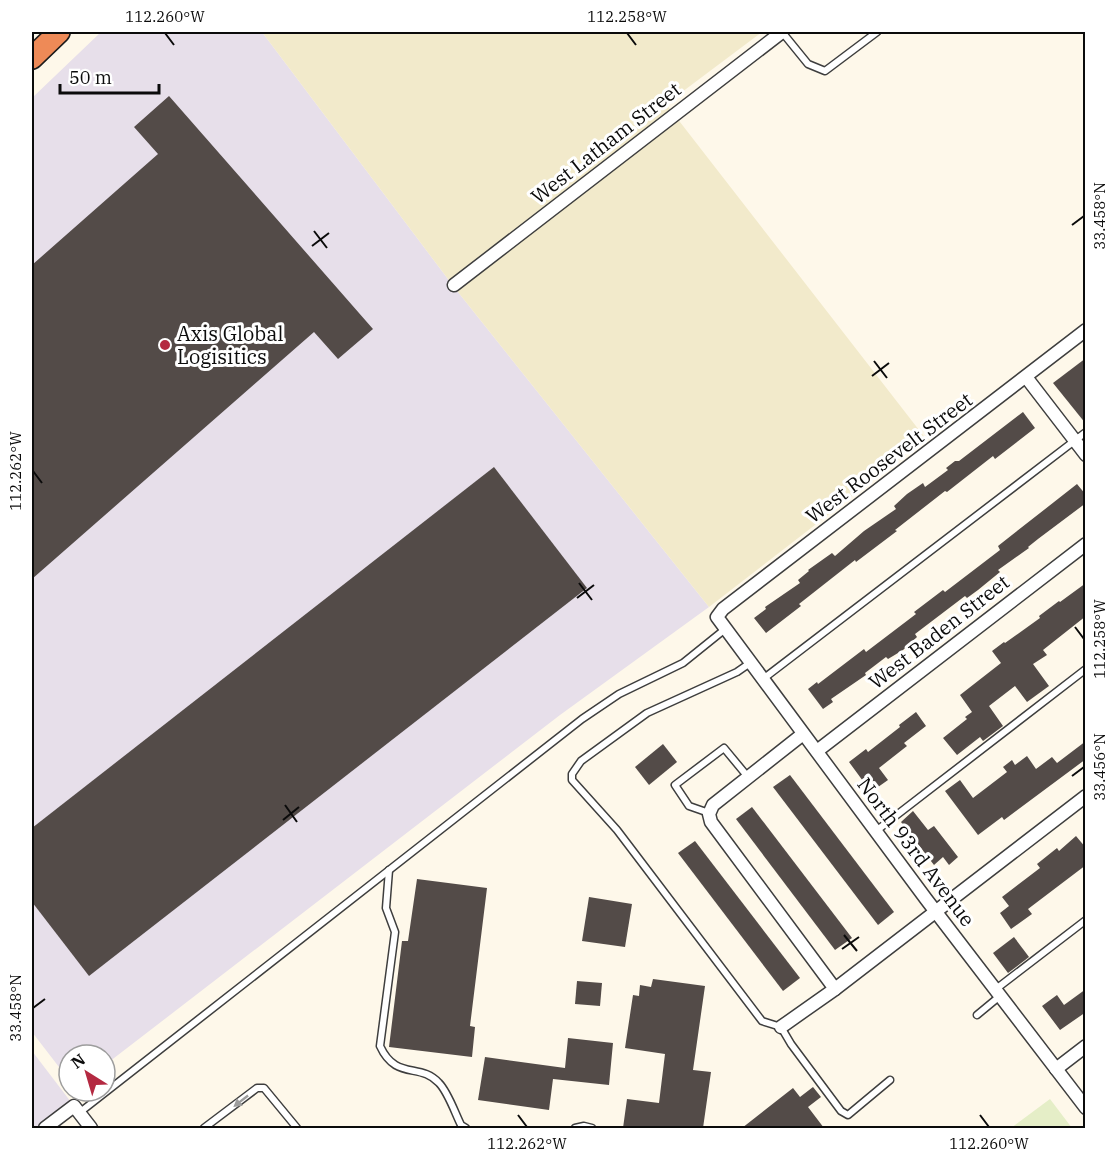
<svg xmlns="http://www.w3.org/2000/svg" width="1117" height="1160" viewBox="0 0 1117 1160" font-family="'IBM Plex Serif',serif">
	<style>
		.industrial { fill: #e7dfea }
		.farmland { fill: #f2eacb }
		.pitch { fill: #e5eec7 }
		.building { fill: #534b48 }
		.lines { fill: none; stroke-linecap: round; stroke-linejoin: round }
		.service-casing { stroke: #3e3e3e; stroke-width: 9 }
		.minor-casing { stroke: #3e3e3e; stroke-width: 15 }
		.motorway-casing { stroke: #1c1c1c; stroke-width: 24 }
		.service { stroke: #fff; stroke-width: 6 }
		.minor { stroke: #fff; stroke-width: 12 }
		.motorway { stroke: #ee8a57; stroke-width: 21 }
		.oneway { fill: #9d9d9d }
		.ticks { fill: none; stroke: #0b0b0b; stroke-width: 2 }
		.poi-dot { fill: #b42941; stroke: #fff; stroke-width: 2 }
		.labels { text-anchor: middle; stroke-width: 6; stroke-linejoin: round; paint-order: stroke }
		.street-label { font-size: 20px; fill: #0b0b0b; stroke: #fff }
		.poi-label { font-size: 20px; fill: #0b0b0b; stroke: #fff; text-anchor: start }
		.neatline { fill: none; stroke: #0b0b0b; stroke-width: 2 }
		.ticks-label { font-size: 15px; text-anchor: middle; fill: #0b0b0b }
	</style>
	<rect width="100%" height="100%" fill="#fef8ea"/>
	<!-- industrial -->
	<g class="industrial">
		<path d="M101,32H262L454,287L709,607L560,715L105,1065V1055H69V1080L32,1032V98Z"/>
		<path d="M32,1051L74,1106L45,1128H32Z"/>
	</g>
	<!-- farmland -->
	<path class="farmland" d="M262,32H762L666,104L926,439L709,607L454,287Z"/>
	<!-- pitch -->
	<path class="pitch" d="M1050,1099L1072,1128H1011Z"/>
	<!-- building -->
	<g class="building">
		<path d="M169,96L373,329L338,359L314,332L32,579V265L158,154L134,127Z"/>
		<path d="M1086,358V424L1053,383Z"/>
		<path d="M1023,412L1035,428L995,459L993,456L947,492L945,491L895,530L897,531L856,562L855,560L799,604L801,606L766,633L754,618L766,609L765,607L800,583L798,580L809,571L808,570L832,553L835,556L864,531L896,509L894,506L907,494L923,483L925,487L948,470L946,468L955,461H959Z"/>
		<path d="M494,467L587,588L89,976L32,902V828Z"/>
		<path d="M1077,484L1086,495V503L1038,539L1028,547L1029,548L998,570L1000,572L978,590L967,598L965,596L915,634L917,637L903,650L888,659L886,657L865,673L866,675L831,699L833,702L823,709L808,689L817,682L818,684L864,649L866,652L916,614L914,612L943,590L945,592L1000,550L998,546Z"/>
		<path d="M1086,583V616L1043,650L1047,655L1033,664L1049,686L1027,702L1015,686L989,706L1003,726L983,741L980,737L957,755L943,738L967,719L965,717L972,712L960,695L1001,663L992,651L1004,642L1005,643L1040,618L1039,616L1059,601L1060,602Z"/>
		<path d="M916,712L926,726L904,743L907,746L879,768L888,780L871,792L849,762L866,749L868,752L900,727L899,725Z"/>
		<path d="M1086,741V759L1004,820L1002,817L978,835L945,791L960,780L973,798L1007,772L1003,767L1012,760L1015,765L1027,756L1036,769L1052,757L1057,763Z"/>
		<path d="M663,744L677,762L649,785L635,767Z"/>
		<path d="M790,775L894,912L878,925L773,787Z"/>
		<path d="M752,807L852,938L835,950L736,819Z"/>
		<path d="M913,811L928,830L934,826L958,857L949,865L943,857L934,865L901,822Z"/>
		<path d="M1076,836L1086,848V865L1028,909L1032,914L1011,929L1000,913L1009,906L1002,897L1040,868L1037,864L1057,848L1059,851Z"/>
		<path d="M695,841L800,978L783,991L678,853Z"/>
		<path d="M417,879L487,888L470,1026L475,1027L472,1057L389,1047L402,941H408Z"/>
		<path d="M589,897L632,904L625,947L582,941Z"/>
		<path d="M1014,937L1029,957L1008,973L993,953Z"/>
		<path d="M653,979L705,986L693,1070L711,1072L703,1128H623L627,1099L659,1103L665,1054L625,1048L633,995L639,996L640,985L651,987Z"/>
		<path d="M577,981L602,983L600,1006L575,1004Z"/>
		<path d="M1086,989V1012L1060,1030L1042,1006L1057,995L1064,1005Z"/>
		<path d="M568,1038L613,1043L609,1085L553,1079L549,1110L478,1100L485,1057L565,1068Z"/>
		<path d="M813,1087L821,1097L808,1107L824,1128H742L793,1088L800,1097Z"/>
	</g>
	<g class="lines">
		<defs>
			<g id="service">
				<path d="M782,32L808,64L825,71L877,32"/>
				<path d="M750,663L737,672L647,713L581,761L572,774V780L617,830L762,1021L781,1027L791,1044L841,1111L848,1115L890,1080"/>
				<path d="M763,679L1086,432"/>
				<path d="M709,813L689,806L675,785L724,748L748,777"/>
				<path d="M876,831L1086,669"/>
				<path d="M389,870L386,908L395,932L380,1046C396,1081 420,1062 439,1083C448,1092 455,1113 461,1125L466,1128"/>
				<path d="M996,989L1086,920"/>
				<path d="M977,1015L1000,996"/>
				<path d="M79,1113L582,719L619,694L683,663L724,630"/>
				<path d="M204,1128L257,1088H264L297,1128"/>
				<path d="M575,1128L584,1126L592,1128"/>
			</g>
			<g id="minor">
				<path d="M454,285L782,32"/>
				<path d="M1086,330L723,609L717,617L926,899L1086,1108"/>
				<path d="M1026,377L1086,455"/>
				<path d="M803,734L713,805L709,814L711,822L835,989"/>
				<path d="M817,751L1086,544"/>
				<path d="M781,1027L835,989L1086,796"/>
				<path d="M1056,1069L1086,1046"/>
				<path d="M45,1128L74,1106L91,1128"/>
			</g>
			<path id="motorway" d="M32,58L59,32"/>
		</defs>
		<!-- service casing -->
		<use href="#service" class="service-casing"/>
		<!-- minor casing -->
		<use href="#minor" class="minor-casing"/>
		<!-- motorway casing -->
		<use href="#motorway" class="motorway-casing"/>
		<!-- service -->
		<use href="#service" class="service"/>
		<!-- minor -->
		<use href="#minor" class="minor"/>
		<!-- motorway -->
		<use href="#motorway" class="motorway"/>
	</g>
	<!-- one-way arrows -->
	<defs><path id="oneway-solid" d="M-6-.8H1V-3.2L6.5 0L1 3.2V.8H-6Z" transform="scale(1.5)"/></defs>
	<use class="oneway" href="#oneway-solid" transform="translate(241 1101) rotate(142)"/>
	<!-- ticks -->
	<path class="ticks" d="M165,33L174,45M627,33L636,45M1072,225L1084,216M314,231L327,248M312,246L329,233M874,361L887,378M872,376L889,363M33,471L42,483M579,583L592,600M577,598L594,585M1075,627L1084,639M1072,776L1084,767M285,805L297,822M283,820L299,807M844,935L857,951M842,949L859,937M33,1008L45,999M518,1115L527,1127M980,1115L989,1127"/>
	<!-- markers -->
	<circle class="poi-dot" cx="165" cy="345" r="6"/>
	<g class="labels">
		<!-- street labels -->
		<g class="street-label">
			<text transform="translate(606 143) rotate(-38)" y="7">West Latham Street</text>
			<text transform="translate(889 458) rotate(-37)" y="7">West Roosevelt Street</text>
			<text transform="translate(939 632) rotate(-38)" y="7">West Baden Street</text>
			<text transform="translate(916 852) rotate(53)" y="7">North 93rd Avenue</text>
		</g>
		<!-- poi labels -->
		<g class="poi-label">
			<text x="177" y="341">Axis Global<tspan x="177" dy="23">Logisitics</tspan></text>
		</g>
	</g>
	<!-- border -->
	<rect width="1117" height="1160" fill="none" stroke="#ffffff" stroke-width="66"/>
	<!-- north arrow -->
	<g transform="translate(87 1073) rotate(323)"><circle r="28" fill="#ffffff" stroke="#9d9d9d" stroke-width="1.5"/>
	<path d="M0-4.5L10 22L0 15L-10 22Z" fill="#b42941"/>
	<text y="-9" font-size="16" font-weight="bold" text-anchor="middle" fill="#0b0b0b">N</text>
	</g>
	<!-- scale -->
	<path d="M60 84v9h99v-9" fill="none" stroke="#0b0b0b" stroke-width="3"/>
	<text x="69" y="84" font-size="18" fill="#0b0b0b" stroke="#ffffff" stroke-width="4.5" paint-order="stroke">50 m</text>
	<rect x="33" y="33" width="1051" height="1094" class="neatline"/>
	<g class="ticks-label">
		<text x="165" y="22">112.260°W</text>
		<text x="627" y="22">112.258°W</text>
		<text transform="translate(1100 216) rotate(-90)" y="5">33.458°N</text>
		<text transform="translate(16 471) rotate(-90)" y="5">112.262°W</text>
		<text transform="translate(1100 639) rotate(-90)" y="5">112.258°W</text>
		<text transform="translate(1100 767) rotate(-90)" y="5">33.456°N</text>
		<text transform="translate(16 1008) rotate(-90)" y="5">33.458°N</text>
		<text x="527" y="1149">112.262°W</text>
		<text x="989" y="1149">112.260°W</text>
	</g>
</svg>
